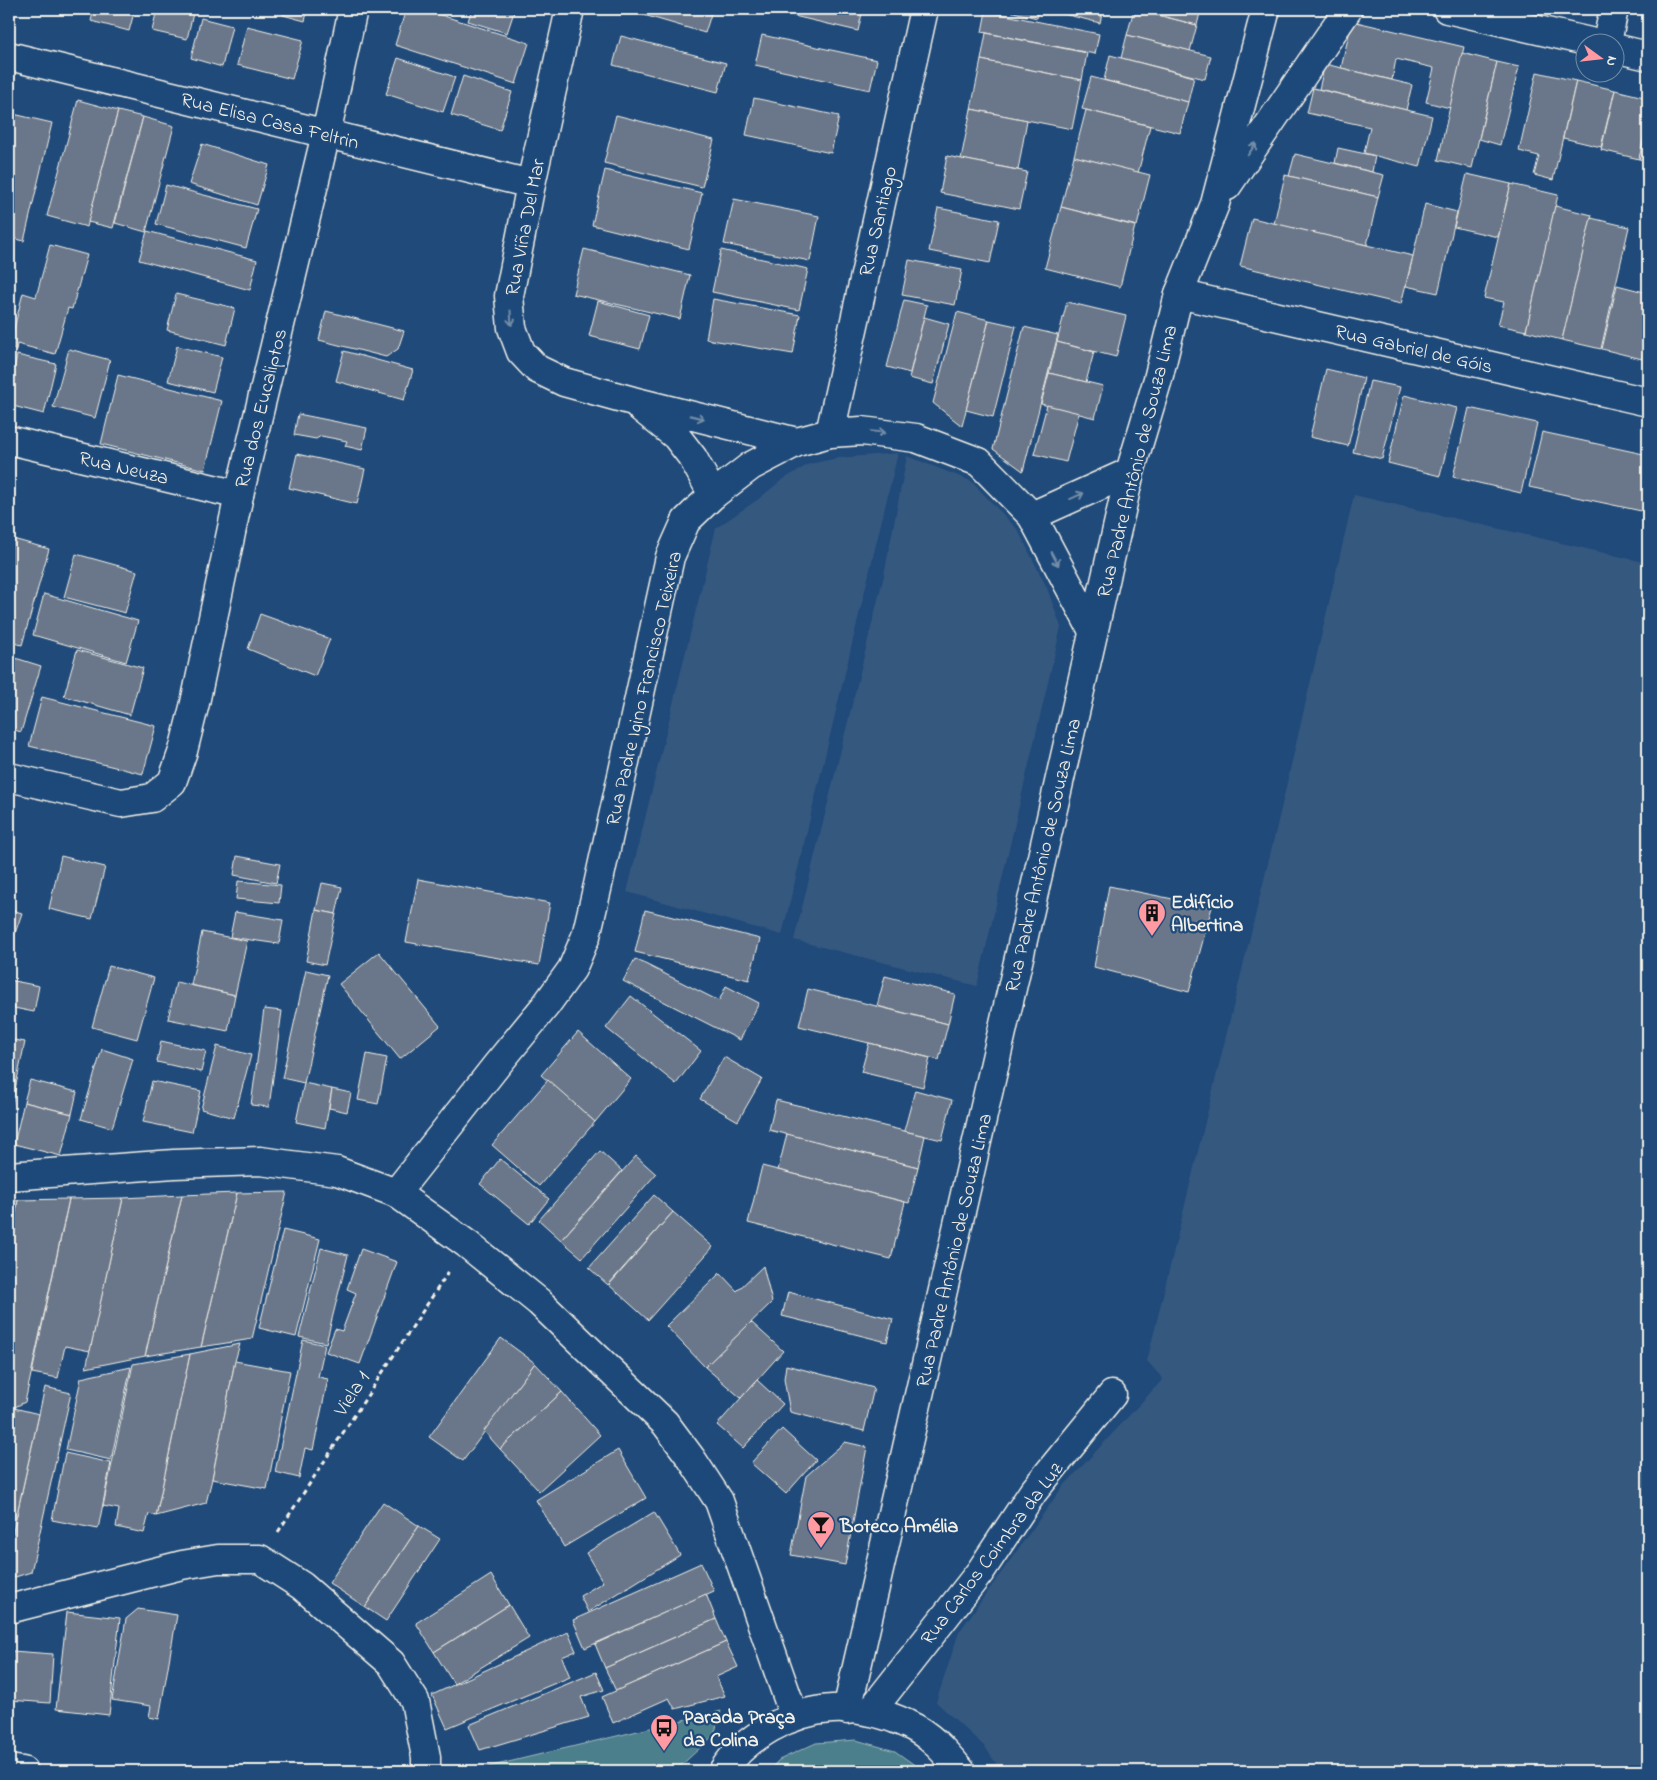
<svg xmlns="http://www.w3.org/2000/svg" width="1657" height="1780" viewBox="0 0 1657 1780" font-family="'Indie Flower',sans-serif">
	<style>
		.built { fill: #36587f }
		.green { fill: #4b7f8c; stroke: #a0b8ba }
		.building { fill: #6b778a; stroke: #f4f1e8 }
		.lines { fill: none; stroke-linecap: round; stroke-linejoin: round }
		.street-casing { stroke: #f4f1e8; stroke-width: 31 }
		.path { stroke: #f4f1e8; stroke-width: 3; stroke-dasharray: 5 4; stroke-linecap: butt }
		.street { stroke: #1f4a7a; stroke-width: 28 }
		.oneway { stroke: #748da6 }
		.labels { text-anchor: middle; stroke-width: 4.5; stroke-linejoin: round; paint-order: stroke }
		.street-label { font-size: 20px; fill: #f4f1e8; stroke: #1f4a7a }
		.poi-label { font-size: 20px; font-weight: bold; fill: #f4f1e8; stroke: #1f4a7a; text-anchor: start }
	</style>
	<rect width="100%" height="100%" fill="#1f4a7a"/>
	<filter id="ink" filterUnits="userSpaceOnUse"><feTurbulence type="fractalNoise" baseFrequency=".02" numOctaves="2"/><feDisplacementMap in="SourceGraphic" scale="10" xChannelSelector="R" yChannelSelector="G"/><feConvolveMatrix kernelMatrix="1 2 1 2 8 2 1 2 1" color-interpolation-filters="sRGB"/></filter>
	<g filter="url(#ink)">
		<!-- built -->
		<g class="built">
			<path d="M898,453L782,935L627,892L716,528L757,500L782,480L809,464L838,458Z"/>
			<path d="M907,456L971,481L1018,530L1047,588L1061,627L977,986L794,940L884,575Z"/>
			<path d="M1354,495L1648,563V1771H1001L985,1747L936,1702L959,1632L1061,1489L1163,1379L1147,1361L1276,830Z"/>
		</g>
		<!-- green -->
		<g class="green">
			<path d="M721,1711L714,1735L675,1771H471Z"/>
			<path d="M856,1740L895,1751L923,1771H768L779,1760L816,1743Z"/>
		</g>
		<!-- building -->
		<g class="building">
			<path d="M94,9H135L129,31L91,21Z"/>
			<path d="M157,9H194L187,39L152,31Z"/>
			<path d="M285,9H308L305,21L283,15Z"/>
			<path d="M406,9H422L529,43L516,84L395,45Z"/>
			<path d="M472,9H515L507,33L468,21Z"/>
			<path d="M638,9H693L711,14L705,33L637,13Z"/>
			<path d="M764,9H863L858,31Z"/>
			<path d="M1002,9H1039L1037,18Z"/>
			<path d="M1049,9H1103L1100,23L1048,10Z"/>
			<path d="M1134,9L1197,25L1190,51L1127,35Z"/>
			<path d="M1135,9H1201L1197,25Z"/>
			<path d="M986,11L1099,34L1095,54L982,32Z"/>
			<path d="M201,18L232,26L222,67L191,58Z"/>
			<path d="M1352,21L1464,47L1450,108L1426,102L1434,68L1396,59L1392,80L1341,68Z"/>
			<path d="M247,26L303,40L292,79L237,65Z"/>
			<path d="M986,33L1087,53L1082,80L981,60Z"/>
			<path d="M762,35L877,60L870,90L755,65Z"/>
			<path d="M1127,35L1211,56L1205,79L1121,58Z"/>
			<path d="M621,36L726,63L718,92L613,65Z"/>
			<path d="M1462,53L1497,62L1472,168L1438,160Z"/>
			<path d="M1110,55L1194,77L1188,102L1104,80Z"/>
			<path d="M398,58L455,77L443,112L386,94Z"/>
			<path d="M981,60L1082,80L1072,129L971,109Z"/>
			<path d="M1497,62L1519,67L1500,145L1479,139Z"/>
			<path d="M1325,64L1412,85L1406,110L1319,89Z"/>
			<path d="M1537,72L1576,81L1553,180L1534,175L1539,156L1519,151Z"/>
			<path d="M463,76L512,92L500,130L451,115Z"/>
			<path d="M1091,77L1188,102L1180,133L1082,109Z"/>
			<path d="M1576,81L1615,90L1601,147L1563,138Z"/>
			<path d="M1313,88L1432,116L1420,167L1364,153L1370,127L1307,113Z"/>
			<path d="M1615,90L1648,98V120L1639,159L1601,150Z"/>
			<path d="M754,98L839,116L831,153L746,135Z"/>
			<path d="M78,100L118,111L87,227L47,216Z"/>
			<path d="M971,109L1027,120L1018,170L961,159Z"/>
			<path d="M1086,110L1150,126L1138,173L1074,156Z"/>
			<path d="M118,111L143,117L113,228L88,222Z"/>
			<path d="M9,113L52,123L24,241L9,237Z"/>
			<path d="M616,115L714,140L702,187L604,163Z"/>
			<path d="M143,117L174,126L146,232L115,223Z"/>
			<path d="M1648,120V161L1639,159Z"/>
			<path d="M202,144L269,165L257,205L189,184Z"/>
			<path d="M1338,148L1375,156L1372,172L1335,163Z"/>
			<path d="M1295,154L1384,175L1378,197L1289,176Z"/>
			<path d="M947,156L1027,172L1019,209L940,193Z"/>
			<path d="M1074,156L1150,175L1137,226L1061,207Z"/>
			<path d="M605,170L702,193L689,249L592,225Z"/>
			<path d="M1467,174L1511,184L1498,237L1454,227Z"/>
			<path d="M1285,175L1378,197L1367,245L1274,224Z"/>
			<path d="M1511,184L1558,195L1526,331L1498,325L1504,302L1484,298Z"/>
			<path d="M166,185L257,209L246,248L156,224Z"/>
			<path d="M734,199L819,216L810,261L724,244Z"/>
			<path d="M1425,204L1457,212L1438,293L1406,286Z"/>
			<path d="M1555,206L1592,215L1562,340L1526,331Z"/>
			<path d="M1061,207L1135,226L1120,287L1045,268Z"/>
			<path d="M938,208L999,220L990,263L929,251Z"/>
			<path d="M1252,218L1413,256L1401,304L1240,266Z"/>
			<path d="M1591,218L1629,227L1601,349L1562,340Z"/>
			<path d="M147,231L257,260L250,290L139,260Z"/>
			<path d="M50,245L87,255L72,309L68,308L55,354L17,344L16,350L9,348L23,293L36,297Z"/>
			<path d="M584,249L690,275L680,319L573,294Z"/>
			<path d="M721,250L808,269L799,310L712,292Z"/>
			<path d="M909,260L962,270L955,305L902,295Z"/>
			<path d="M1617,285L1648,293V333L1642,359L1602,349Z"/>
			<path d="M176,294L235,308L226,345L167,330Z"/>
			<path d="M713,299L800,315L793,354L706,339Z"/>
			<path d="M904,300L927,305L910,373L887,367Z"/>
			<path d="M598,301L649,315L640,349L589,336Z"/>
			<path d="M1067,302L1126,316L1116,357L1057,342Z"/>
			<path d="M326,311L404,331L398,349L386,357L319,340Z"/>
			<path d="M957,312L989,320L962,426L933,403Z"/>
			<path d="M924,317L949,324L933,384L909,378Z"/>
			<path d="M989,320L1016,326L993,417L966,410Z"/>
			<path d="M1024,327L1058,335L1023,471L993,449Z"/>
			<path d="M1057,342L1094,352L1086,382L1049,373Z"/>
			<path d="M177,346L222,357L213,392L168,381Z"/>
			<path d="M69,349L110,360L95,418L53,407Z"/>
			<path d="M344,351L413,370L404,400L336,381Z"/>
			<path d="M17,355L56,364L44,414L9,405V391Z"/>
			<path d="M1326,369L1364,378L1348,446L1310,437Z"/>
			<path d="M1049,373L1103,386L1095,418L1041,404Z"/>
			<path d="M118,375L222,401L205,470L101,444Z"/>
			<path d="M1370,381L1400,387L1382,459L1353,452Z"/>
			<path d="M1404,395L1457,408L1440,476L1388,463Z"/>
			<path d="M1047,405L1079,413L1066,462L1034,454Z"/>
			<path d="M1469,408L1537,423L1521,493L1453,477Z"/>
			<path d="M298,414L367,428L362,450L345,446L347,441L321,436L316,439L294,435Z"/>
			<path d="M1542,432L1648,455V503L1646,512L1529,487Z"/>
			<path d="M297,454L365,469L357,504L289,488Z"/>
			<path d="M13,539L49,549L22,645L9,642V554Z"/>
			<path d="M76,554L137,571L125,613L64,597Z"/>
			<path d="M44,594L138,621L126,662L33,635Z"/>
			<path d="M260,614L330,639L315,676L248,649Z"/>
			<path d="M77,650L143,668L130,715L64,696Z"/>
			<path d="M9,656L41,666L21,732L9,728Z"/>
			<path d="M42,697L156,726L143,774L29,746Z"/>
			<path d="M61,856L105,867L92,919L49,909Z"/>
			<path d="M237,856L280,864L276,883L234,875Z"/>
			<path d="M418,879L550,903L539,965L406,942Z"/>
			<path d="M238,881L281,885L279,903L236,899Z"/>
			<path d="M322,883L342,887L336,914L316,910Z"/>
			<path d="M1109,886L1212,907L1189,992L1094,967Z"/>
			<path d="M9,909L22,913L12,942L9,941Z"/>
			<path d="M316,910L336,914L325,965L306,961Z"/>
			<path d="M645,910L760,939L749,980L635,952Z"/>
			<path d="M235,912L283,920L279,944L230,937Z"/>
			<path d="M202,932L247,941L235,995L191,985Z"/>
			<path d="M379,952L440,1026L400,1059L339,984Z"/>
			<path d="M635,959L719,1001L726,986L759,1003L740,1040L623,981Z"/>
			<path d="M109,966L154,978L137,1039L92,1027Z"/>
			<path d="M306,970L328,975L304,1083L282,1078Z"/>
			<path d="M885,976L955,994L948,1024L877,1006Z"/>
			<path d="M9,980L39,986L34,1012L9,1007Z"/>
			<path d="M176,982L235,995L228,1031L168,1019Z"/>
			<path d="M808,989L948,1024L939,1060L799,1026Z"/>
			<path d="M631,996L701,1051L676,1084L606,1028Z"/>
			<path d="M264,1009L282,1011L269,1107L251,1105Z"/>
			<path d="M578,1032L631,1079L595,1122L541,1075Z"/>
			<path d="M9,1039L25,1042L9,1118Z"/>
			<path d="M161,1041L206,1051L201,1072L157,1062Z"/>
			<path d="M869,1043L930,1058L923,1087L861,1072Z"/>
			<path d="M217,1046L251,1055L234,1118L201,1109Z"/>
			<path d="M102,1049L133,1059L112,1128L81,1119Z"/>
			<path d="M367,1054L387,1058L378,1104L358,1100Z"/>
			<path d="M724,1057L762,1079L738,1121L700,1099Z"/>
			<path d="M30,1080L77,1092L72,1114L24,1102Z"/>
			<path d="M548,1080L595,1122L539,1186L492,1145Z"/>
			<path d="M152,1081L201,1091L192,1132L143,1122Z"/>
			<path d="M304,1083L332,1089L325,1128L296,1122Z"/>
			<path d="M332,1089L351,1093L347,1112L329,1108Z"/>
			<path d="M915,1090L952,1100L942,1140L904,1131Z"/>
			<path d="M776,1100L925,1136L918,1167L769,1130Z"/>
			<path d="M24,1102L72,1114L61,1156L14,1144Z"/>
			<path d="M787,1134L918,1167L909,1203L778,1170Z"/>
			<path d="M600,1151L622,1171L561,1240L539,1220Z"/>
			<path d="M636,1156L656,1174L582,1258L561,1240Z"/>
			<path d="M500,1159L549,1199L529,1224L480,1184Z"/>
			<path d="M762,1166L905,1202L891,1259L748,1223Z"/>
			<path d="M287,1192L252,1339L201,1347L237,1193Z"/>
			<path d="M237,1193L201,1347L145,1356L182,1195Z"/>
			<path d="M182,1195L145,1356L86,1368L123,1198Z"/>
			<path d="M654,1195L673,1212L608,1285L589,1268Z"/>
			<path d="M123,1198L90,1351L65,1346L58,1378L32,1373L69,1199Z"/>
			<path d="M69,1199L25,1402L9,1410V1249L18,1200Z"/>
			<path d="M18,1200L9,1249V1201Z"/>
			<path d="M673,1212L713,1247L648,1320L609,1285Z"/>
			<path d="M283,1230L320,1239L296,1337L259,1328Z"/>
			<path d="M321,1248L348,1255L326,1343L299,1337Z"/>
			<path d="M361,1249L397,1262L360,1364L326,1352L335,1329L342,1331L356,1293L347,1289Z"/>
			<path d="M763,1266L772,1302L705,1367L666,1326L720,1273L737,1291Z"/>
			<path d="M788,1292L893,1319L887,1342L782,1316Z"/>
			<path d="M751,1322L783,1351L741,1398L705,1367Z"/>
			<path d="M501,1338L535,1363L463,1461L429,1437Z"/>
			<path d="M303,1340L325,1345L318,1377L328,1379L313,1450L305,1448L299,1478L275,1472Z"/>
			<path d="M240,1344L235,1361L212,1479L206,1503L156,1516L190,1354Z"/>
			<path d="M190,1354L156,1516L149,1514L144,1533L116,1527L119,1509L103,1506L133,1364Z"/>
			<path d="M235,1361L290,1371L267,1489L212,1479Z"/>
			<path d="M535,1363L562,1392L500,1449L484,1431Z"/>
			<path d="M786,1365L874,1388L864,1431L790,1412L784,1379Z"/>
			<path d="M131,1367L111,1460L66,1450L81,1378Z"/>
			<path d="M757,1380L783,1404L743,1448L717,1425Z"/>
			<path d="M45,1387L71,1393L31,1572L9,1579V1550Z"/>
			<path d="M562,1392L600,1435L539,1491L500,1449Z"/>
			<path d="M14,1408L39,1414L9,1550V1431Z"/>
			<path d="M782,1429L816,1460L786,1494L751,1463Z"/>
			<path d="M845,1442L867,1447L845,1565L791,1555L806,1476Z"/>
			<path d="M618,1450L646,1498L564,1547L536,1500Z"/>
			<path d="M65,1453L111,1463L98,1529L52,1520Z"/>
			<path d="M383,1502L419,1526L365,1607L329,1583Z"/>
			<path d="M654,1512L680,1555L588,1612L580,1596L603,1582L586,1553Z"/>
			<path d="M419,1526L440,1539L386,1621L365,1607Z"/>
			<path d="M701,1563L714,1591L585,1648L573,1620Z"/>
			<path d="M491,1575L509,1605L434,1652L416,1623Z"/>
			<path d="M706,1594L716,1619L605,1668L595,1644Z"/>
			<path d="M509,1605L529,1638L454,1684L434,1652Z"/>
			<path d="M138,1609L177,1615L159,1719L149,1717L151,1706L112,1700L126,1619Z"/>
			<path d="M67,1612L120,1618L109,1715L56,1709Z"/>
			<path d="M716,1619L726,1642L616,1691L605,1668Z"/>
			<path d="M568,1632L576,1651L562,1657L570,1677L447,1728L432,1695Z"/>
			<path d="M726,1642L738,1667L716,1677L725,1696L675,1709L669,1698L613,1723L602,1697Z"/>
			<path d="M12,1651L53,1654L50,1703L9,1700Z"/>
			<path d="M596,1672L604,1690L581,1697L589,1717L480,1750L469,1725Z"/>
		</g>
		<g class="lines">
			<defs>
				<g id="street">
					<path d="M570,9L531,184L509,296L512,328L521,352L537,369L564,382L633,401L797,442"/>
					<path d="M1447,9L1590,42"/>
					<path d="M1607,42L1614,9"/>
					<path d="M1614,48L1648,56"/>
					<path d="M9,56L531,184"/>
					<path d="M1227,186L1348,9"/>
					<path d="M1179,294L1648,402"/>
					<path d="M640,407L676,436L693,458L713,495"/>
					<path d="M830,433L924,9"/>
					<path d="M9,440L239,495"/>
					<path d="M1032,516L1130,472"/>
					<path d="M9,777L121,803L152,798L172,782L183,751L195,703L239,495L326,134L353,9"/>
					<path d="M9,1176L174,1164L260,1161L337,1171L396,1193L467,1244L539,1302L665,1423L691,1458L719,1501L794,1716"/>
					<path d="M396,1193L496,1066L546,1005L572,969L586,936L598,885L670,557L686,521L713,495L751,466L797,442L830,433L862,431L916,438L979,462L1032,516L1093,631"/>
					<path d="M9,1609L182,1565L218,1559H260L302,1586L391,1663L415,1701L426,1757V1771"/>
					<path d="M847,1710L1130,472L1158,379L1179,294L1215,204L1266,9"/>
					<path d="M871,1711L980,1572L1033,1492L1112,1395"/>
					<path d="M9,1769L23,1771"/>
					<path d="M723,1771C744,1737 792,1711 832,1709C857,1708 884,1713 907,1724C930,1734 946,1753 961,1771"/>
				</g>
			</defs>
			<!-- street casing -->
			<use href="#street" class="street-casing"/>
			<!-- path -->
			<path class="path" d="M278,1532L449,1271"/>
			<!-- street -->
			<use href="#street" class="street"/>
		</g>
		<!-- one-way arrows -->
		<defs><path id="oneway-shaft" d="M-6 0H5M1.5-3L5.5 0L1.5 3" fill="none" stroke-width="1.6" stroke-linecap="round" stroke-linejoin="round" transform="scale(1.25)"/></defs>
		<g class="oneway">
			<use href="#oneway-shaft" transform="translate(1252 149) rotate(-56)"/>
			<use href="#oneway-shaft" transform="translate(511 318) rotate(86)"/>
			<use href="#oneway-shaft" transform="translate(697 417) rotate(14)"/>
			<use href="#oneway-shaft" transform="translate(878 432) rotate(5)"/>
			<use href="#oneway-shaft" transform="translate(1077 496) rotate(-24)"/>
			<use href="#oneway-shaft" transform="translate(1055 559) rotate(62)"/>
		</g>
	</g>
	<!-- icons -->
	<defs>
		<symbol id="building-pin" viewBox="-11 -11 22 30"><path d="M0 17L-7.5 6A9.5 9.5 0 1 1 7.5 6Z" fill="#ff9aa2" stroke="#1f4a7a"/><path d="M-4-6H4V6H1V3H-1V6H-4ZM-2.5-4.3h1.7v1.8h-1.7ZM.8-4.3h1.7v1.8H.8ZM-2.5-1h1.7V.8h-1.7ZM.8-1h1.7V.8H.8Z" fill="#111"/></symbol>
		<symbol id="bar-pin" viewBox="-11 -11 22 30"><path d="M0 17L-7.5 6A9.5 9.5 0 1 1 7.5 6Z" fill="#ff9aa2" stroke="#1f4a7a"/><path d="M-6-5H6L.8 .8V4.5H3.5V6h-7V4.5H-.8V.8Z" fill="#111"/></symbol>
		<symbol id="bus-pin" viewBox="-11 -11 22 30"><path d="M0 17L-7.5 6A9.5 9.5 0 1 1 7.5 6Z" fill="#ff9aa2" stroke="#1f4a7a"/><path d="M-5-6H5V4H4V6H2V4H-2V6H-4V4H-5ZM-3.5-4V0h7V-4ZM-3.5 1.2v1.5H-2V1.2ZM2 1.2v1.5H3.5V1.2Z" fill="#111"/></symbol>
	</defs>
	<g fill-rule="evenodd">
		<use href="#building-pin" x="1136" y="897" width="32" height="43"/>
		<use href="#bar-pin" x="805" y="1509" width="32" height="43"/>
		<use href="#bus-pin" x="648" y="1712" width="32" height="43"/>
	</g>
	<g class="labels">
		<!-- street labels -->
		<g class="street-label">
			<text transform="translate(270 120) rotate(14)" y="7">Rua Elisa Casa Feltrin</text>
			<text transform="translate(877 221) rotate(-77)" y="7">Rua Santiago</text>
			<text transform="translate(524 227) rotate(-79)" y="7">Rua Viña Del Mar</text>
			<text transform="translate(1414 348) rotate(13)" y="7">Rua Gabriel de Góis</text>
			<text transform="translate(260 408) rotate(-76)" y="7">Rua dos Eucaliptos</text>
			<text transform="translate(1136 461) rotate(-76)" y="7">Rua Padre Antônio de Souza Lima</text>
			<text transform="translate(124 467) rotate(13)" y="7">Rua Neuza</text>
			<text transform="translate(643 688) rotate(-77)" y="7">Rua Padre Igino Francisco Teixeira</text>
			<text transform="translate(1042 855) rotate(-77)" y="7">Rua Padre Antônio de Souza Lima</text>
			<text transform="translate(953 1250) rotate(-77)" y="7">Rua Padre Antônio de Souza Lima</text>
			<text transform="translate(351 1393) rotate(-57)" y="7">Viela 1</text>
			<text transform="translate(991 1553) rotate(-53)" y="7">Rua Carlos Coimbra da Luz</text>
		</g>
		<!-- poi labels -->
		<g class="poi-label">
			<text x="1171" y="908">Edifício<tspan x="1171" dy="23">Albertina</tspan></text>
			<text x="840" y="1532">Boteco Amélia</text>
			<text x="683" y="1723">Parada Praça<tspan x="683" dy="23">da Colina</tspan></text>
		</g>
	</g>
	<!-- margin -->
	<rect width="1657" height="1780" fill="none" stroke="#1f4a7a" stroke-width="30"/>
	<rect x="15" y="15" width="1627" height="1750" fill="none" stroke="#f4f1e8" stroke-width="2" filter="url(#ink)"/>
	<!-- north arrow -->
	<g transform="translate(1600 58) rotate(105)"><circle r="24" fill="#1f4a7a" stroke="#748da6"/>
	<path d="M0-4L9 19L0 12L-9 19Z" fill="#ff9aa2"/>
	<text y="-8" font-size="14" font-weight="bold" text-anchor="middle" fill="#f4f1e8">N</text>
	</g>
</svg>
